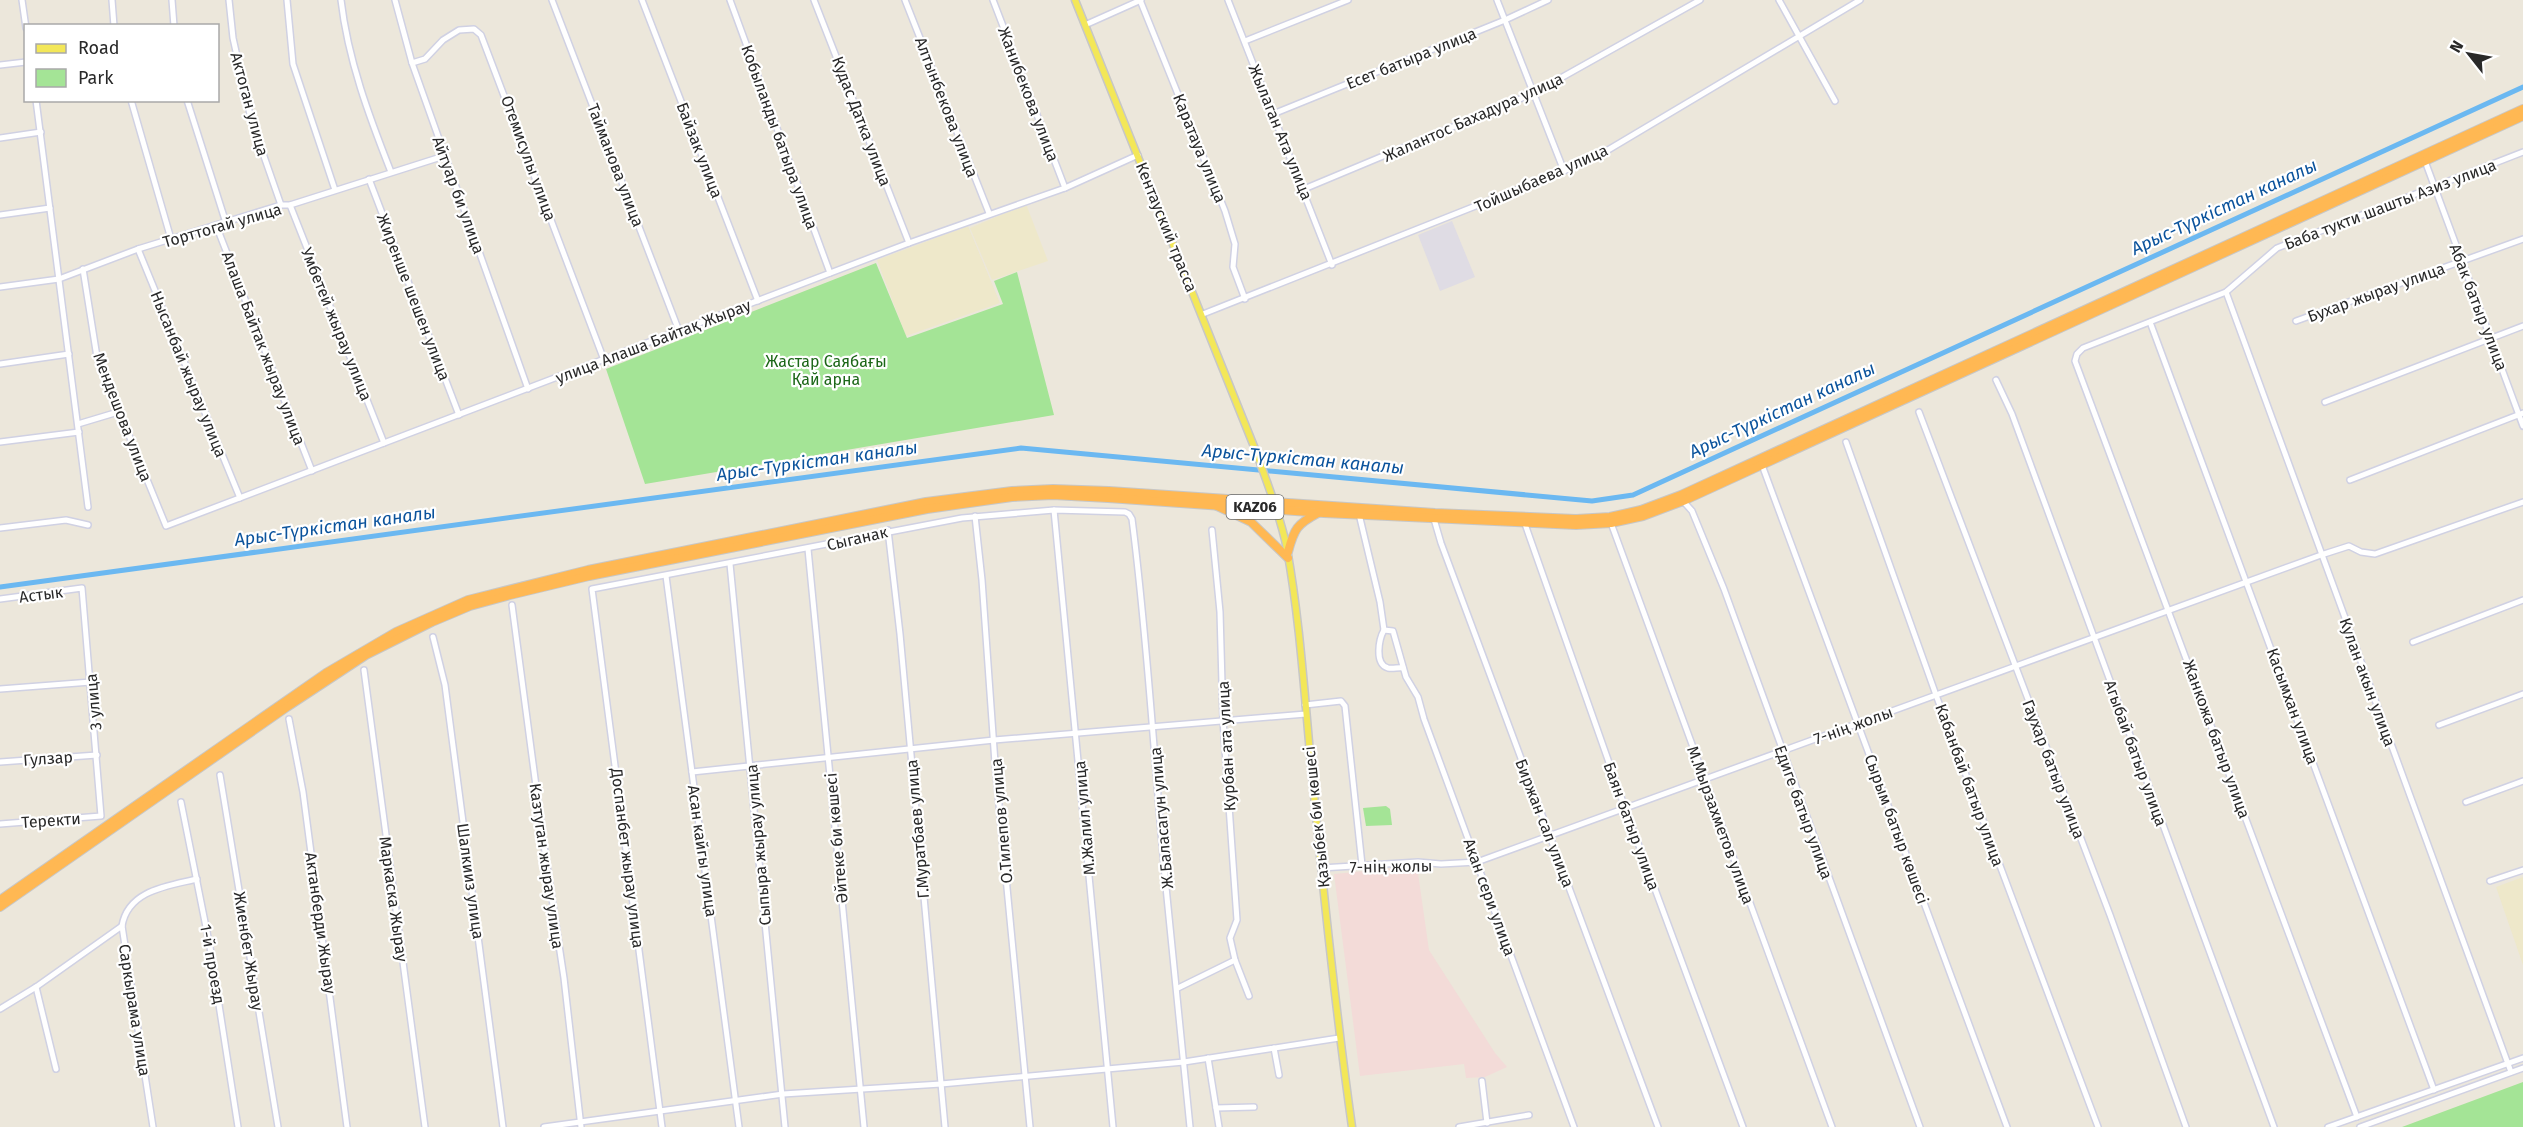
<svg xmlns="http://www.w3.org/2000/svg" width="2523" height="1127" viewBox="0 0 2523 1127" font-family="'Fira Sans',sans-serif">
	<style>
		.industrial { fill: #dfdce4 }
		.education { fill: #eee8ca }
		.medical { fill: #f3dbd8 }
		.green { fill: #a4e496 }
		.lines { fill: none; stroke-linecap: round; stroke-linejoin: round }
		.canal { stroke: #6bb8f1; stroke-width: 5 }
		.minor-casing { stroke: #d0d1e3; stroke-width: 8 }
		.major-casing { stroke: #c7c7c7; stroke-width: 9 }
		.highway-casing { stroke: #c7c7c7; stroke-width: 10 }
		.minor { stroke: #fff; stroke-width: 5 }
		.major { stroke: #f3e758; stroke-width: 6 }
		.highway { stroke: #ffb853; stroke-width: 8 }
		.labels { text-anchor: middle; stroke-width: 4.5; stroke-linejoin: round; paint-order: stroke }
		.shield { fill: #fff; stroke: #696969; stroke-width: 1.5 }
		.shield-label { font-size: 15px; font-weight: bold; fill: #292929 }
		.street-label { font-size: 16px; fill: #292929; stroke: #fff }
		.park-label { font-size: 16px; fill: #1c6718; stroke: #fff }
		.water-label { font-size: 18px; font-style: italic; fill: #0b539c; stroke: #fff }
	</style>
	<rect width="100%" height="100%" fill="#ece7db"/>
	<!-- industrial -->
	<path class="industrial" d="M1452,221L1475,277L1440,291L1418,235Z"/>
	<!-- education -->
	<g class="education">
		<path d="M1026,204L1048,261L992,280L970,228Z"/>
		<path d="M968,226L1000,303L906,336L877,260Z"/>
		<path d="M2523,877V965L2496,887Z"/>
	</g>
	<!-- medical -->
	<path class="medical" d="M1417,866L1429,950L1495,1053L1507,1067L1485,1077L1466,1078L1464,1064L1360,1076L1334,874Z"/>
	<!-- green -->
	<g class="green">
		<path d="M876,263L907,338L1003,304L994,281L1017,272L1054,415L645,484L606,369Z"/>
		<path d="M1386,806L1390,809L1392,825L1366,826L1363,808Z"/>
		<path d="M2523,1082V1127H2402Z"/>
	</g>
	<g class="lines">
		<!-- canal -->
		<path class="canal" d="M0,587L1021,448L1592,501L1633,495L2523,87"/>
		<defs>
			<g id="minor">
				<path d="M22,0L26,28"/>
				<path d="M112,0L114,26"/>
				<path d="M172,0L174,26"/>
				<path d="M229,0L233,38L251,119L281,205"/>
				<path d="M287,0L293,64L335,190"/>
				<path d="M341,0C348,60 369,116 391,172"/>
				<path d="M395,0L412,63L528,389"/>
				<path d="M552,0L679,331"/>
				<path d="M642,0L758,301"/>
				<path d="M730,0L830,273"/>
				<path d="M814,0L909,243"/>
				<path d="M905,0L989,213"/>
				<path d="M993,0L1065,188"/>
				<path d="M1140,0L1225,211L1235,244L1233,267L1245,299"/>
				<path d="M1228,0L1332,265"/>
				<path d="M1497,0L1564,171"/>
				<path d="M1779,0L1835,101"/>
				<path d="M1085,25L1141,0"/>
				<path d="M1245,41L1348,0"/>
				<path d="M412,63L425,59L443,40L459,30L474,29L481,35L604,360"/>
				<path d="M0,65L26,62"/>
				<path d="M36,100L88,507"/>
				<path d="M131,100L171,239"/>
				<path d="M187,100L226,223"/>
				<path d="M1273,114L1505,20L1548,0"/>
				<path d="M0,138L41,132"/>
				<path d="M2425,161L2523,426"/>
				<path d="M369,179L459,415"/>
				<path d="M1304,189L1534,93L1700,0"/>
				<path d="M290,205L384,443"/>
				<path d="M0,215L50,208"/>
				<path d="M216,225L312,471"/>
				<path d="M138,249L240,498"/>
				<path d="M83,269L97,357L166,526L909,243L1065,188L1138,155"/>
				<path d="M0,287L59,279L138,249L281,205H290L444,156"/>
				<path d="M2226,292L2511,1072"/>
				<path d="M1203,314L1564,171L1608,150L1860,0"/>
				<path d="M2296,321L2523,239"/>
				<path d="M2150,322L2434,1090"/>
				<path d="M0,364L69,354"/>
				<path d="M1996,380L2012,414L2274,1127"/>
				<path d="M2325,402L2523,326"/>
				<path d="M1919,412L2110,915L2186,1127"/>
				<path d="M78,424L118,412"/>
				<path d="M0,442L79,432"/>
				<path d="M1846,442L1936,695L2098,1127"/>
				<path d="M1762,465L2007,1127"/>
				<path d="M2350,480L2523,413"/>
				<path d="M1683,501L1692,511L1724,589L1920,1127"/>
				<path d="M1054,510L1113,1127"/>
				<path d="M1359,514L1380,602L1384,630L1393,631L1406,677L1418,697L1424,719L1574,1127"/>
				<path d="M975,516L982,580L995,763L1030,1127"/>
				<path d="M1434,519L1441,543L1658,1127"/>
				<path d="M1611,523L1832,1127"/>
				<path d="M1525,524L1625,808L1743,1127"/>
				<path d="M0,528L66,520L88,525"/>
				<path d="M888,530L900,634L945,1127"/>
				<path d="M808,549L864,1127"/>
				<path d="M730,564L785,1127"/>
				<path d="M666,576L739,1127"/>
				<path d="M0,599L82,588L101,816L0,824"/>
				<path d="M512,605L543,839L564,978L581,1127"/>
				<path d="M1384,630C1379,639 1374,664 1388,668C1393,669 1399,667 1403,668"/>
				<path d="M433,637L445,685L503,1127"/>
				<path d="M2413,642L2523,600"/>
				<path d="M364,670L425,1127"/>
				<path d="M0,689L91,682"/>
				<path d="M1305,705L1341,701L1345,706L1362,865"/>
				<path d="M289,719L303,792L347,1127"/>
				<path d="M2439,725L2523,694"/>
				<path d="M0,762L97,755"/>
				<path d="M692,772L994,740L1306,714"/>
				<path d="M220,775L278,1127"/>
				<path d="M181,802L210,947L238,1127"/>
				<path d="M2466,802L2523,781"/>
				<path d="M1321,868L1418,862L1441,864L1477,862L2321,555L2349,546L2361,552L2375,554L2523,502"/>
				<path d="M2490,881L2523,870"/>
				<path d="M122,926C128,890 168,886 197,879"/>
				<path d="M1235,960L1249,996"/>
				<path d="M36,987L56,1069"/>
				<path d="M1178,988L1235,960L1230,938L1237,920L1223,720L1220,612L1212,530"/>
				<path d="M0,1009L36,987L122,926L153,1127"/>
				<path d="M1274,1048L1279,1075"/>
				<path d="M1208,1058L1219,1127"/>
				<path d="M1482,1081L1487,1123"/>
				<path d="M1216,1108L1254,1107"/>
				<path d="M2357,1117L2075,361L2077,354L2083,348L2226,292L2277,248L2523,152"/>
				<path d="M544,1127L783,1094L941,1084L1184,1062L1339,1038"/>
				<path d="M662,1127L592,589L962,518L1054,510L1125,512L1129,514L1132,519C1148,641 1154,764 1166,887C1174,967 1182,1047 1190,1127"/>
				<path d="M1459,1127L1529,1115"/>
				<path d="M2328,1127L2523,1058"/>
				<path d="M2360,1127L2523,1068"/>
			</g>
			<path id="major" d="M1075,0L1257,454C1268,486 1281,517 1287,549C1301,627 1305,706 1313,784C1324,899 1336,1013 1352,1127"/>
			<g id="highway">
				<path d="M1217,506L1251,522L1288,558"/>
				<path d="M1288,552C1294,529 1297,524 1318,513"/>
				<path d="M0,900L326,673L396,632L468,600L588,570L926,502L1012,491L1053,489L1109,491L1435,513L1576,519L1610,517L1641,510L1681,495L2523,109"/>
				<path d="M0,907L287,707L366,655L432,622L470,606L510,595L589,576L927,509L1012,497L1053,495L1108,498L1324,513L1576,525L1611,523L1643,516L1683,501L2523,116"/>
			</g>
		</defs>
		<!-- minor casing -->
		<use href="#minor" class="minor-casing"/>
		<!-- major casing -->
		<use href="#major" class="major-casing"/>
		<!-- highway casing -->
		<use href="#highway" class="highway-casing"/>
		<!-- minor -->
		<use href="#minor" class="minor"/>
		<!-- major -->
		<use href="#major" class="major"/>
		<!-- highway -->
		<use href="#highway" class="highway"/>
	</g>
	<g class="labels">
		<!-- shield labels -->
		<rect class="shield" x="1226.5" y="495" width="57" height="24" rx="4.5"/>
		<g class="shield-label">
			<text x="1255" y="512">KАZ06</text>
		</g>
		<!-- street labels -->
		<g class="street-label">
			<text transform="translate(1411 58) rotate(-22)" y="6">Есет батыра улица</text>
			<text transform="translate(1029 94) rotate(69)" y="6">Жанибекова улица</text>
			<text transform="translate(250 104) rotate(75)" y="6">Актоган улица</text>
			<text transform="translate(947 107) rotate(69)" y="6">Алтынбекова улица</text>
			<text transform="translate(1473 117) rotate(-24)" y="6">Жалантос Бахадура улица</text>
			<text transform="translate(862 121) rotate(69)" y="6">Кудас Датка улица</text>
			<text transform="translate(1281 132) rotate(68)" y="6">Жылаган Ата улица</text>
			<text transform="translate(780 137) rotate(70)" y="6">Кобыланды батыра улица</text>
			<text transform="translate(1200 148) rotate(68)" y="6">Каратауа улица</text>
			<text transform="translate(700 150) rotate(69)" y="6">Байзак улица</text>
			<text transform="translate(529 158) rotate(70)" y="6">Отемисулы улица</text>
			<text transform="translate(616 165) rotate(69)" y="6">Тайманова улица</text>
			<text transform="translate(1541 178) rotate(-24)" y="6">Тойшыбаева улица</text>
			<text transform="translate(459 195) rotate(70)" y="6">Айтуар би улица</text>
			<text transform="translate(2390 204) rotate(-21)" y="6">Баба тукти шашты Азиз улица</text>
			<text transform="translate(222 225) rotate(-16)" y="6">Торттогай улица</text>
			<text transform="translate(1167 227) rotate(68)" y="6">Кентауский трасса</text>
			<text transform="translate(2376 292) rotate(-20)" y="6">Бухар жырау улица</text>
			<text transform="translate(414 297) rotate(69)" y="6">Жиренше шешен улица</text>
			<text transform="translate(2479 307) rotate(69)" y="6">Абак батыр улица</text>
			<text transform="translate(337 324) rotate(68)" y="6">Умбетей жырау улица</text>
			<text transform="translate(653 341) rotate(-21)" y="6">улица Алаша Байтақ Жырау</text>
			<text transform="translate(264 348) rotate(69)" y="6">Алаша Байтак жырау улица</text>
			<text transform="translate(189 374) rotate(68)" y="6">Нысанбай жырау улица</text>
			<text transform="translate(123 417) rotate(69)" y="6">Мендешова улица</text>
			<text transform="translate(857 538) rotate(-13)" y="6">Сыганак</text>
			<text transform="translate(41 594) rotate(-7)" y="6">Астык</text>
			<text transform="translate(2368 682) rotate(70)" y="6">Кулан акын улица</text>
			<text transform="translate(93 702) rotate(-95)" y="6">3 улица</text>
			<text transform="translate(2293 706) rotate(70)" y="6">Касымхан улица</text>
			<text transform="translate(1853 725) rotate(-20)" y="6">7-нің жолы</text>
			<text transform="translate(2217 739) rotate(70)" y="6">Жанкожа батыр улица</text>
			<text transform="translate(1226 746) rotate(-93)" y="6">Курбан ата улица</text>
			<text transform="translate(2136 753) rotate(70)" y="6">Агыбай батыр улица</text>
			<text transform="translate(48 758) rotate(-4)" y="6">Гулзар</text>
			<text transform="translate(2054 769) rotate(69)" y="6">Гаухар батыр улица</text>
			<text transform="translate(1970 785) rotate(70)" y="6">Кабанбай батыр улица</text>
			<text transform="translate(1804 812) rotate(70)" y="6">Едиге батыр улица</text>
			<text transform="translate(1316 817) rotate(-96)" y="6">Қазыбек би көшесі</text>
			<text transform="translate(1084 818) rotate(-95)" y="6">М.Жалил улица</text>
			<text transform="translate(1161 818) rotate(-95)" y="6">Ж.Баласагун улица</text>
			<text transform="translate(51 820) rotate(-4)" y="6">Теректи</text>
			<text transform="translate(1001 821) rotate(-95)" y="6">О.Тилепов улица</text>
			<text transform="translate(1545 823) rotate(69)" y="6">Биржан сал улица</text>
			<text transform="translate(1721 825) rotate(70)" y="6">М.Мырзахметов улица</text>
			<text transform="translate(1632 826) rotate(70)" y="6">Баян батыр улица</text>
			<text transform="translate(917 829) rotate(-95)" y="6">Г.Муратбаев улица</text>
			<text transform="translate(1897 829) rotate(70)" y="6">Сырым батыр көшесі</text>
			<text transform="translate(836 838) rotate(-95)" y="6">Әйтеке би көшесі</text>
			<text transform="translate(758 845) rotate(-95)" y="6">Сыпыра жырау улица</text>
			<text transform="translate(703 851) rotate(82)" y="6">Асан кайгы улица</text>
			<text transform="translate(628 858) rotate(83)" y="6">Доспанбет жырау улица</text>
			<text transform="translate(547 866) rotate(82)" y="6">Казтуган жырау улица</text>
			<text transform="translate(1391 866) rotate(-1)" y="6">7-нің жолы</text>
			<text transform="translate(471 881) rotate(82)" y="6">Шалкииз улица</text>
			<text transform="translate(1490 897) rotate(70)" y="6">Акан сери улица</text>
			<text transform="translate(394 899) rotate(82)" y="6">Маркаска Жырау</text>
			<text transform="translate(321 923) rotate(82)" y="6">Актанберди Жырау</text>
			<text transform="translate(249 951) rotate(81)" y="6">Жиенбет Жырау</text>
			<text transform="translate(213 964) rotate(80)" y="6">1-й проезд</text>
			<text transform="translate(135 1010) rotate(81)" y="6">Саркырама улица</text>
		</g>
		<!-- park labels -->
		<g class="park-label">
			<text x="826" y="367">Жастар Саябағы<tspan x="826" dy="18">Қай арна</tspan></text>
		</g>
		<!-- water labels -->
		<g class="water-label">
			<text transform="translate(2224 207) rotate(-25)" y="6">Арыс-Түркістан каналы</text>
			<text transform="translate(1782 410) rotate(-25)" y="6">Арыс-Түркістан каналы</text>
			<text transform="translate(1303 459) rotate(5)" y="6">Арыс-Түркістан каналы</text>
			<text transform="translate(817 461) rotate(-8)" y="6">Арыс-Түркістан каналы</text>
			<text transform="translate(335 526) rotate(-8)" y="6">Арыс-Түркістан каналы</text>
		</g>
	</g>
	<!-- legend -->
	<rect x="24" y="24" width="195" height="78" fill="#ffffff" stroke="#a9a9a9" stroke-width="1.5"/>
	<rect x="36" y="44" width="30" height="9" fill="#f3e758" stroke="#a9a9a9" stroke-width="1.5"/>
	<text x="78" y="54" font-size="18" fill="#292929">Road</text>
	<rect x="36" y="69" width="30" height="18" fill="#a4e496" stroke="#a9a9a9" stroke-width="1.5"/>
	<text x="78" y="84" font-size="18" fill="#292929">Park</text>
	<!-- north arrow -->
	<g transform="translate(2469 54) rotate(301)" stroke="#ffffff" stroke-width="4.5" paint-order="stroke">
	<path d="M0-4.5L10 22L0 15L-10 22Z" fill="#292929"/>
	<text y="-9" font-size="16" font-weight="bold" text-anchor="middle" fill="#292929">N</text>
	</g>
</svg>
